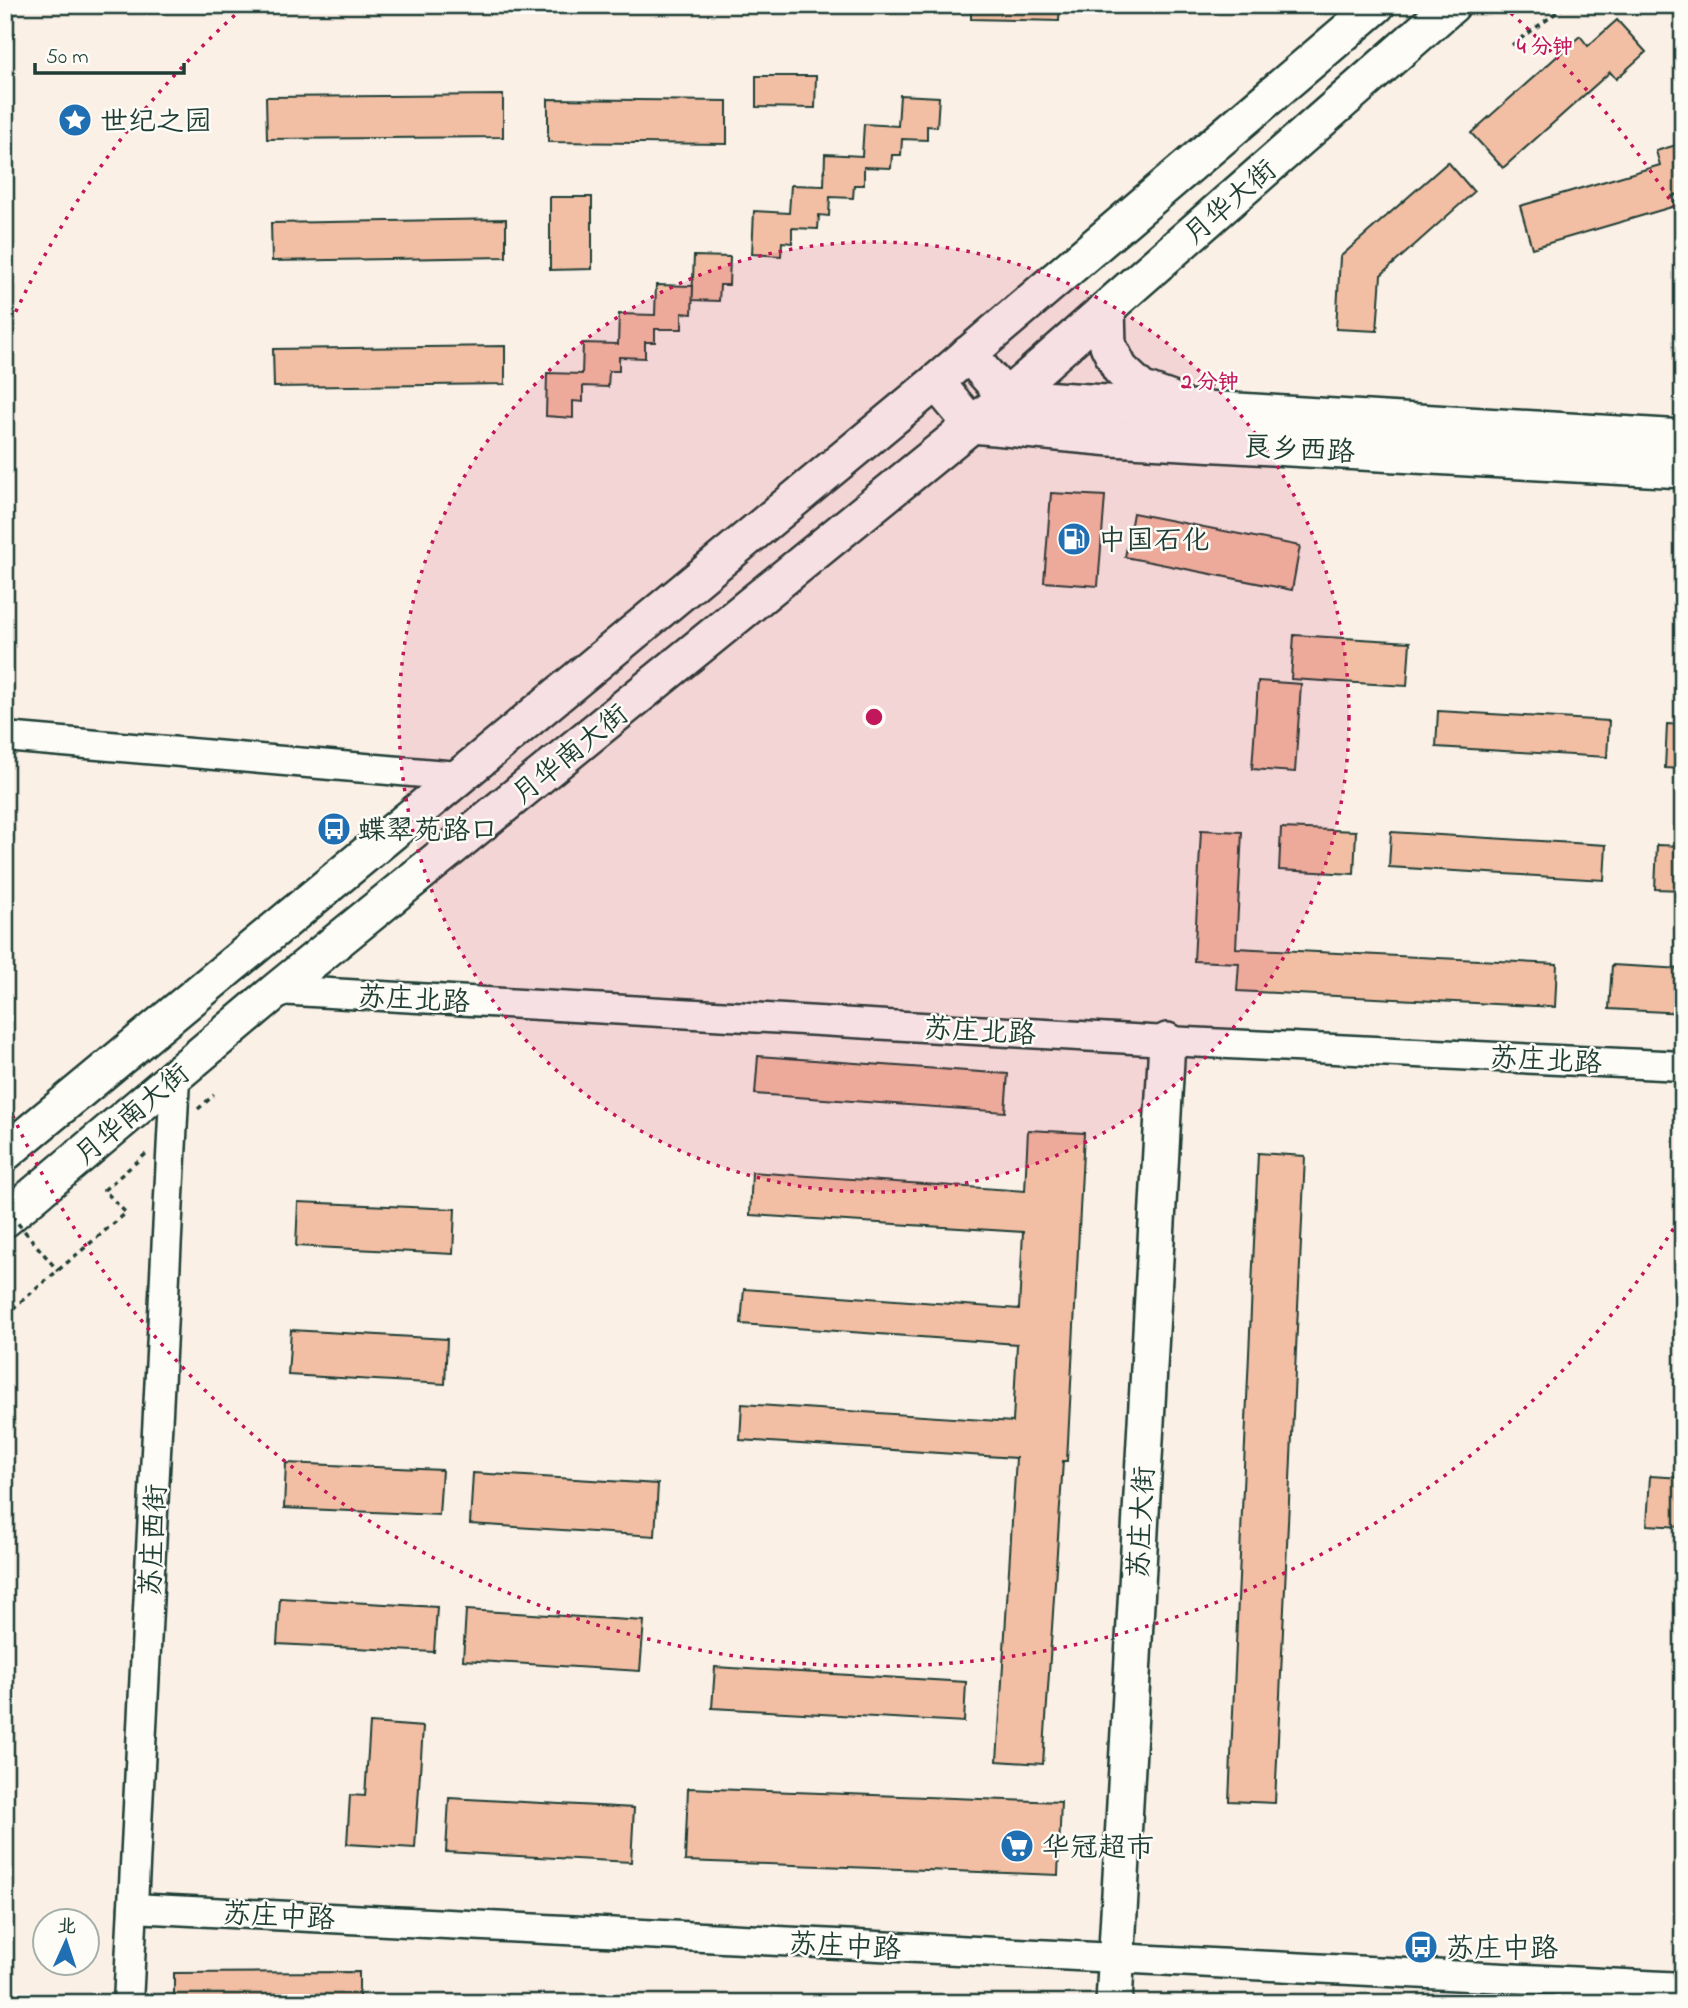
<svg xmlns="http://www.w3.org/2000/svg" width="1688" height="2008" viewBox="0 0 1688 2008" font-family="'Indie Flower','LXGW WenKai TC',sans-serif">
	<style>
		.building { fill: #f3bfa4; stroke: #1f3d34; stroke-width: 2 }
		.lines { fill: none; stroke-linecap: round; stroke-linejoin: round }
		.minor-casing { stroke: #1f3d34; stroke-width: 33 }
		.major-casing { stroke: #1f3d34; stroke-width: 40 }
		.path { stroke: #1f3d34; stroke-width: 3.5; stroke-dasharray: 5 5; stroke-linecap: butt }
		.minor { stroke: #fdfcf7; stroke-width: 28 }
		.major { stroke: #fdfcf7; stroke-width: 35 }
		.path-bridge { stroke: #1f3d34; stroke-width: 3.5; stroke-dasharray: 5 5; stroke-linecap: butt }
		.ring { fill: none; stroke: #c2185b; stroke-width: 3.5; stroke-dasharray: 3.5 7 }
		.labels { text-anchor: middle; stroke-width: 5; stroke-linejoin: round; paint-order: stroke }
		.poi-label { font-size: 28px; fill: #1f3d34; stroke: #fdfcf7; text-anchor: start }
		.street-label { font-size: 28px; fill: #1f3d34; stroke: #fdfcf7 }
		.centre { fill: #c2185b; stroke: #fdfcf7; stroke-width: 3.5 }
		.ring-label { font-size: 21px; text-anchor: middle; font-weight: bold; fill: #c2185b; stroke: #fdfcf7; stroke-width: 5; stroke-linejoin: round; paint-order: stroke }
	</style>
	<rect width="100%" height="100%" fill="#fbf0e6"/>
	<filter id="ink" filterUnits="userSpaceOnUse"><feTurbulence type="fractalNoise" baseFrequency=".0143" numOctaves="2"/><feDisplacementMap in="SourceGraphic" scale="14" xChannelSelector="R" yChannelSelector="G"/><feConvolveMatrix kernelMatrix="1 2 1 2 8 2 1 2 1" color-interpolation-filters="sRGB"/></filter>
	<g filter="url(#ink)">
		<!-- building -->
		<g class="building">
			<path d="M971,5H1060L1059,21L971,19Z"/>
			<path d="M1617,20L1646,52L1616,79L1610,72L1503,168L1471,133L1580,36L1588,46Z"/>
			<path d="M756,76H816L815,108L756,107Z"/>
			<path d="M503,95V137L267,139L266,97Z"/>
			<path d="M900,95L939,97L937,127L927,126V140L902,139L901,155H892L891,168L864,167V185H854L853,198L830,197L829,216L819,215L818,229L792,228V243L782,242L781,256L752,254L754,211L789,213L791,185L824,186L825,154L862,156L864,124L898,126Z"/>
			<path d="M548,99L727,101V144L548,142Z"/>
			<path d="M1683,143V193L1672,196L1675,206L1532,248L1520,206L1660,165L1656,151Z"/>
			<path d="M1448,162L1474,192L1381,275L1377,331L1336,329L1340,257Z"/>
			<path d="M550,197H592V269L550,270Z"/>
			<path d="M506,219V257L272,261L271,223Z"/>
			<path d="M694,256L730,257L729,285H720L719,301L692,300Z"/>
			<path d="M656,285L693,286L692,314L682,313V329H655V342H645V358L619,357V371H609L608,387L583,386V402L573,401V418L546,416L547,373L582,374L583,343L618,344L619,314L655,315Z"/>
			<path d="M505,346V384L274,387L273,349Z"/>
			<path d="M1051,493L1105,496L1098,586L1044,582Z"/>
			<path d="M1133,513L1300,546L1292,590L1125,557Z"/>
			<path d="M1294,635L1410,642L1407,686L1291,679Z"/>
			<path d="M1258,681L1301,684L1295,772L1252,769Z"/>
			<path d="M1438,711L1609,721L1607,757L1436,747Z"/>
			<path d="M1667,724L1683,725V769L1665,768Z"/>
			<path d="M1281,828L1356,831L1354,874L1279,870Z"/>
			<path d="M1201,830L1242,832L1236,948L1557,964L1555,1007L1237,991L1239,963L1194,961Z"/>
			<path d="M1391,832L1606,845L1604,880L1389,867Z"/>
			<path d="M1657,845L1683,846V890L1655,889Z"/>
			<path d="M1612,965L1683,969V1013L1609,1009Z"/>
			<path d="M758,1056L1008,1074L1005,1112L755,1094Z"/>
			<path d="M1028,1130L1084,1133L1067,1461H1063L1043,1764L997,1761L1016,1458L740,1440L742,1404L1013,1422L1017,1344L741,1324L744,1289L1019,1309L1023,1232L750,1215L752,1172L1025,1191Z"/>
			<path d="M1258,1153L1305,1156L1275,1803L1229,1801Z"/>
			<path d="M298,1202L455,1209L453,1254L296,1246Z"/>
			<path d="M291,1330L447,1339L445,1384L288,1375Z"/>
			<path d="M286,1463L442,1470L439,1515L284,1508Z"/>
			<path d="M473,1473L658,1484L655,1536L470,1524Z"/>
			<path d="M1650,1476L1683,1478V1527L1647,1525Z"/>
			<path d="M280,1598L437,1607L434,1652L277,1644Z"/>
			<path d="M466,1610L644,1621L640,1671L463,1660Z"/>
			<path d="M715,1667L966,1682L964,1722L712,1708Z"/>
			<path d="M370,1723L423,1727L415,1848L347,1844L350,1795L365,1796Z"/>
			<path d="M688,1788L1061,1802L1058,1875L685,1861Z"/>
			<path d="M449,1798L634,1808L631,1862L446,1852Z"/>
			<path d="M359,1972V2003H174V1973Z"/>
		</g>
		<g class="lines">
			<defs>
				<g id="minor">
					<path d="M5,737L458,776"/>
					<path d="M277,990L1167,1041L1683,1066"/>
					<path d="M133,1908L1683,1987"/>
					<path d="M128,2003L175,1078"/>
				</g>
				<g id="major">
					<path d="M1107,309L1108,345L1120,369L1141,389L1172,400"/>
					<path d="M968,354L1006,397L1683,438"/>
					<path d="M936,382L972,425L1112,438L1683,470"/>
					<path d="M5,1153L936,382L1377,5"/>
					<path d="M5,1219L277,990L1006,397L1452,5"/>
					<path d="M1114,2003L1167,1041"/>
				</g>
			</defs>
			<!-- minor casing -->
			<use href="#minor" class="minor-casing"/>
			<!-- major casing -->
			<use href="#major" class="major-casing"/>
			<!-- path -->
			<g class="path">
				<path d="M1512,45L1567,5"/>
				<path d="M5,1082L11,1078"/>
				<path d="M198,1109L214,1095"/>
				<path d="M5,1315L126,1213L104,1190L147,1153"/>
			</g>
			<!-- minor -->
			<use href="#minor" class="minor"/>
			<!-- major -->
			<use href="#major" class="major"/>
			<!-- path-bridge -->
			<path class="path-bridge" d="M5,1208L58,1271"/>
		</g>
	</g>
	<!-- distance rings -->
	<circle cx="874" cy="717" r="475" fill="#c2185b" fill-opacity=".12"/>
	<g class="ring">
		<circle cx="874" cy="717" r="475"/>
		<path d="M1679 1220A949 949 0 0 1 7 1103M7 331A949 949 0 0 1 245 6M1503 6A949 949 0 0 1 1679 214"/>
	</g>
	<!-- icons -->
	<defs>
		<symbol id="sight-disc" viewBox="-11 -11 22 22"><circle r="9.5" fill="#1f6fb2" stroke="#fdfcf7"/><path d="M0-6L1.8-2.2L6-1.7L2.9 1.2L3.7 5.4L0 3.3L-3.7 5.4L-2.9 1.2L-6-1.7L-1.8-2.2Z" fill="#fff"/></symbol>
		<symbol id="fuel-disc" viewBox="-11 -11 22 22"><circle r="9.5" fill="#1f6fb2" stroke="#fdfcf7"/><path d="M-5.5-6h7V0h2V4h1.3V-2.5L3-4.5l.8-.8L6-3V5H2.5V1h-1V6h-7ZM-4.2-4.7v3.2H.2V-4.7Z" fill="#fff"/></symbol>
		<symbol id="bus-disc" viewBox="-11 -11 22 22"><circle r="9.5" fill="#1f6fb2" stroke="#fdfcf7"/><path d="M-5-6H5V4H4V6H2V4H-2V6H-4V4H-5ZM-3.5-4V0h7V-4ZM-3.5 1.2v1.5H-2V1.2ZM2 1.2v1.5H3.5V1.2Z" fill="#fff"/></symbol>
		<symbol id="supermarket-disc" viewBox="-11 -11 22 22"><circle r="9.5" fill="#1f6fb2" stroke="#fdfcf7"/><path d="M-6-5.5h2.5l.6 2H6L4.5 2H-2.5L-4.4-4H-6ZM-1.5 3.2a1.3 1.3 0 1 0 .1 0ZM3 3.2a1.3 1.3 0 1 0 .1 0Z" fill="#fff"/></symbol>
	</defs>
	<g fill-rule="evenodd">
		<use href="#sight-disc" x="56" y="101" width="38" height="38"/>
		<use href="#fuel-disc" x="1055" y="520" width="38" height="38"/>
		<use href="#bus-disc" x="315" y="810" width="38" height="38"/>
		<use href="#supermarket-disc" x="998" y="1827" width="38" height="38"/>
		<use href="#bus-disc" x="1402" y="1928" width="38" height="38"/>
	</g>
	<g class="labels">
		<!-- poi labels -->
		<g class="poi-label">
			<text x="100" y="130">世纪之园</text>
			<text x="1098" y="549">中国石化</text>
			<text x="358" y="839">蝶翠苑路口</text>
			<text x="1042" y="1856">华冠超市</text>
			<text x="1446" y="1957">苏庄中路</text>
		</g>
		<!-- street labels -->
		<g class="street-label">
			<text transform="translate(1229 201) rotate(-41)" y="10">月华大街</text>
			<text transform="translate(1299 448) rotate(3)" y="10">良乡西路</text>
			<text transform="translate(569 753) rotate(-39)" y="10">月华南大街</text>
			<text transform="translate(414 998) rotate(3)" y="10">苏庄北路</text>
			<text transform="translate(980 1030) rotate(3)" y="10">苏庄北路</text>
			<text transform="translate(1546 1059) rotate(3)" y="10">苏庄北路</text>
			<text transform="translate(131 1113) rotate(-40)" y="10">月华南大街</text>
			<text transform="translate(1140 1522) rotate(-87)" y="10">苏庄大街</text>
			<text transform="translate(152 1540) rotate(-87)" y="10">苏庄西街</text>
			<text transform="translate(279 1915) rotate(3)" y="10">苏庄中路</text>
			<text transform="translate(845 1945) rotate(3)" y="10">苏庄中路</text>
		</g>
	</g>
	<circle cx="874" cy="717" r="10" class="centre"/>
	<g class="ring-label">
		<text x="1545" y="53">4 分钟</text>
		<text x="1210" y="388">2 分钟</text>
	</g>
	<!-- margin -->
	<rect width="1688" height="2008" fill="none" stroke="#fdfcf7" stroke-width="28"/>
	<rect x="14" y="14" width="1660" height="1980" fill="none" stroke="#1f3d34" stroke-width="2.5" filter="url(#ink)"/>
	<!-- north arrow -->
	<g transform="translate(66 1942) rotate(3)"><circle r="33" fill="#fdfcf7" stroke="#a4b0a9" stroke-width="2"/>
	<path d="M0-5L12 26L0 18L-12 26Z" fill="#1f6fb2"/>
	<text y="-10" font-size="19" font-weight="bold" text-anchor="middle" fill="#1f3d34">北</text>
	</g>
	<!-- scale -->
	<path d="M35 63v10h149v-10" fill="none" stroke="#1f3d34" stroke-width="3.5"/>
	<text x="46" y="63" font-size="21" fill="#1f3d34" stroke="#fdfcf7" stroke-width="5" paint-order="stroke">50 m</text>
</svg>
